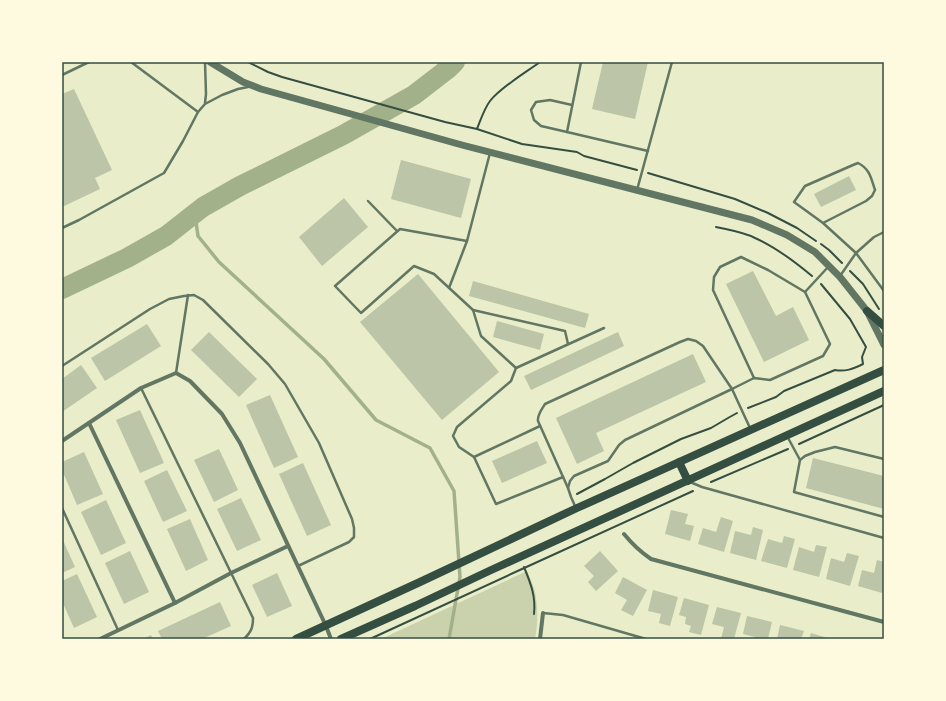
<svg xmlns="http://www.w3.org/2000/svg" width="946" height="701" viewBox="0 0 946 701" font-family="'DM Sans',sans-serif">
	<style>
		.green { fill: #cad2ad }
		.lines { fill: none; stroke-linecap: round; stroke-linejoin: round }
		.stream { stroke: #a3b18a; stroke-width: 3.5 }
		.river { stroke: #a3b18a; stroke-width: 20 }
		.building { fill: #bcc5a7 }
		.path { stroke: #344e41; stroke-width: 2 }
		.service { stroke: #617663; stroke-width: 2.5 }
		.minor { stroke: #617663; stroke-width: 4 }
		.tertiary { stroke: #617663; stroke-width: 7 }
		.secondary { stroke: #344e41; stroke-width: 8 }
		.neatline { fill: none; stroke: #344e41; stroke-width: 1.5 }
	</style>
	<rect width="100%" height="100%" fill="#e9edc9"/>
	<!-- green -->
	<path class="green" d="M527,571C530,578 533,585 535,592C538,608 538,623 535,639H381Z"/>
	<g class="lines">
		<!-- stream -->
		<path class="stream" d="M203,207L196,222L198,236L219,262L324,359L376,420L430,448L454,491L460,577L449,639"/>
		<!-- river -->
		<path class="river" d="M62,289L127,258L166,236L203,207L240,186L343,135L414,95L449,68L455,62"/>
	</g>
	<!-- building -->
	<g class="building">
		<path d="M603,62H648L635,119L592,109Z"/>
		<path d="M74,89L112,170L95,178L100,189L62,207V94Z"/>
		<path d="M401,160L471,179L461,218L391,199Z"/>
		<path d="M849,176L856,190L821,207L814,194Z"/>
		<path d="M344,198L368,227L322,266L299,237Z"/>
		<path d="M753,271L776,316L793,307L809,340L764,362L726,284Z"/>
		<path d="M418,274L499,372L442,420L360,322Z"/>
		<path d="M473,281L589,314L585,328L469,296Z"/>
		<path d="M497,321L544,334L540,350L493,337Z"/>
		<path d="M147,324L161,346L105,381L91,358Z"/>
		<path d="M209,332L257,379L239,397L191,350Z"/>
		<path d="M618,332L624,346L531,390L524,376Z"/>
		<path d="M693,354L706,382L596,433L604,451L577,464L556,418Z"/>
		<path d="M81,365L97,388L62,412V379Z"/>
		<path d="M270,395L298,457L274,468L246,405Z"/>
		<path d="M140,410L164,463L140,473L116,420Z"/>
		<path d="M537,441L547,463L502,483L492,461Z"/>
		<path d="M219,449L238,490L214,502L194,460Z"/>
		<path d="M84,452L103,494L77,505L62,470V462Z"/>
		<path d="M813,458L884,476V509L806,488Z"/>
		<path d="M303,463L331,525L307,536L279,474Z"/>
		<path d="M167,470L187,511L163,522L144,481Z"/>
		<path d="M241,498L261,540L237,551L217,509Z"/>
		<path d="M106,500L126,543L101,555L81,512Z"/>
		<path d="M671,510L688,514L685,524L694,526L690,541L665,534Z"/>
		<path d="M721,517L733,521L724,552L698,544L703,528L716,532Z"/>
		<path d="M190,519L208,560L186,571L167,529Z"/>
		<path d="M753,527L763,530L756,560L730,553L735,531L751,535Z"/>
		<path d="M784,536L795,539L787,568L761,561L768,539L782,543Z"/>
		<path d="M62,538L75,567L62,573Z"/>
		<path d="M816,545L827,547L819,577L793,570L799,547L814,552Z"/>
		<path d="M130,551L149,592L124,604L105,563Z"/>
		<path d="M600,551L618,571L596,591L588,582L594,576L584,566Z"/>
		<path d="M847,553L859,556L850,586L826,579L831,558L844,562Z"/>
		<path d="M877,560L884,562V587L882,593L858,586L862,570L874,573Z"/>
		<path d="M277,573L292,606L267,617L252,585Z"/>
		<path d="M77,574L97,617L74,628L62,601V581Z"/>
		<path d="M623,577L647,590L633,616L621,610L627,600L615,593Z"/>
		<path d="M653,590L678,597L670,626L659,623L661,614L648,611Z"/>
		<path d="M684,598L709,605L701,635L689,632L691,626L685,624L686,617L679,615Z"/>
		<path d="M220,602L231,626L202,639H162L158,631Z"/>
		<path d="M717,607L741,613L734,639H721L724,627L712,624Z"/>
		<path d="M747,616L772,622L768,639H754L755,637L743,634Z"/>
		<path d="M780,625L804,631L801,639H777Z"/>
		<path d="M811,633L831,639H809Z"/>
		<path d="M151,635L153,639H143Z"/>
	</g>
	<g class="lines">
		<!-- path -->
		<g class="path">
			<path d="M248,62L268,72L282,77L445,122L477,129C481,119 484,109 490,101C501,87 525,73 540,62"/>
			<path d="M477,129L522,144L577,152L584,156L637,170"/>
			<path d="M648,173L735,199L768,213L797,228L816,241"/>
			<path d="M716,227C729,230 743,232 755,238C776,247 794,261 812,276"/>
			<path d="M821,244L829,250L842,263"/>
			<path d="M850,271L863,284L879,309"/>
			<path d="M748,408L776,397L784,391L835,370C845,372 853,369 863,364L862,357L866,347L850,319L821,284"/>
			<path d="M799,444L884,405"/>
			<path d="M711,482L788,449"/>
			<path d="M577,494L605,479L633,463L681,439L711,428L728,418L737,413"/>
			<path d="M524,567C531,584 536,597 534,614"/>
			<path d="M370,639L522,569L693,491"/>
		</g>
		<!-- service -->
		<g class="service">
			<path d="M131,62L198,112"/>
			<path d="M205,62L206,94L205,103"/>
			<path d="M581,62L567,132L648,151"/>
			<path d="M62,75L89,62"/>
			<path d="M567,132L541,126L534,120L531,110L536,102L550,100L572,105"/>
			<path d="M637,190L672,62"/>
			<path d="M368,201L397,231"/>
			<path d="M823,223L866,201L872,196L875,190C871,178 870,169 858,163L853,165L805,186L794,202L823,223L856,253L884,291"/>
			<path d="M62,228L79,220L164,173L183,141L198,112L205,104L222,95L238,89L248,87"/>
			<path d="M467,241L490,153"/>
			<path d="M840,276L856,253L874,237L884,232"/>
			<path d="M449,288L467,241L400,229L335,286L361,313L414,266L434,274L473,310L565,331L568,344"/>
			<path d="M473,310L481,336L516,368"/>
			<path d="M62,366L150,309L169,299L184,296L194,295L203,300L268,364L285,384L319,443L352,519L354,528V537L349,542L298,566"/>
			<path d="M176,373L188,295"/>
			<path d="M754,378L713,290L714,277L720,267L741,257L768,270L805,292"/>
			<path d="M141,388L253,618C253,628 251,632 244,639"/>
			<path d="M540,426L474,457L496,504L563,477"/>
			<path d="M787,436L800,460"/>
			<path d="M474,457L459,447L453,436L457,427L511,381L516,368L604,328"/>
			<path d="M884,459L835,447L815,452L805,456L800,460L794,492L884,517"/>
			<path d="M690,482L702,487L884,538"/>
			<path d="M568,488L538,421C537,415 542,409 545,404L680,342L688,339L696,341L703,346L732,389L754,378L770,380L823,356L830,344L805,292L829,266"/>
			<path d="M575,506L571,497L568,488L570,481L574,476L608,461L619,445L625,440L732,389L750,428"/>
			<path d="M62,508L118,630"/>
			<path d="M543,613L563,615L646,639"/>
		</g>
		<!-- minor -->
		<g class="minor">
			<path d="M89,423L175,603"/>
			<path d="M62,441L141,388L176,373L190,381L222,414L240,443L326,626L331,639"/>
			<path d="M624,534C633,545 639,551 651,559L847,612L884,622"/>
			<path d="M100,639L175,603L231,573L288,546"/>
			<path d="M540,639L543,613"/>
		</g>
		<!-- tertiary -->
		<path class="tertiary" d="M210,62L243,82L261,89L351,114L462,145L752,220L787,235L815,252L840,277L867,311L884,345"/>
		<!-- secondary -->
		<g class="secondary">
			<path d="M867,311L884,326"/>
			<path d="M679,462L688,481"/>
			<path d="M296,639L420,582L577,508L884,370"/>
			<path d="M341,639L415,606L489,571L884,391"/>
		</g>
	</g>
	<!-- border -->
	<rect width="946" height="701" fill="none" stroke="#fefae0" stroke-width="126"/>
	<rect x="63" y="63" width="820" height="575" class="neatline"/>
</svg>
